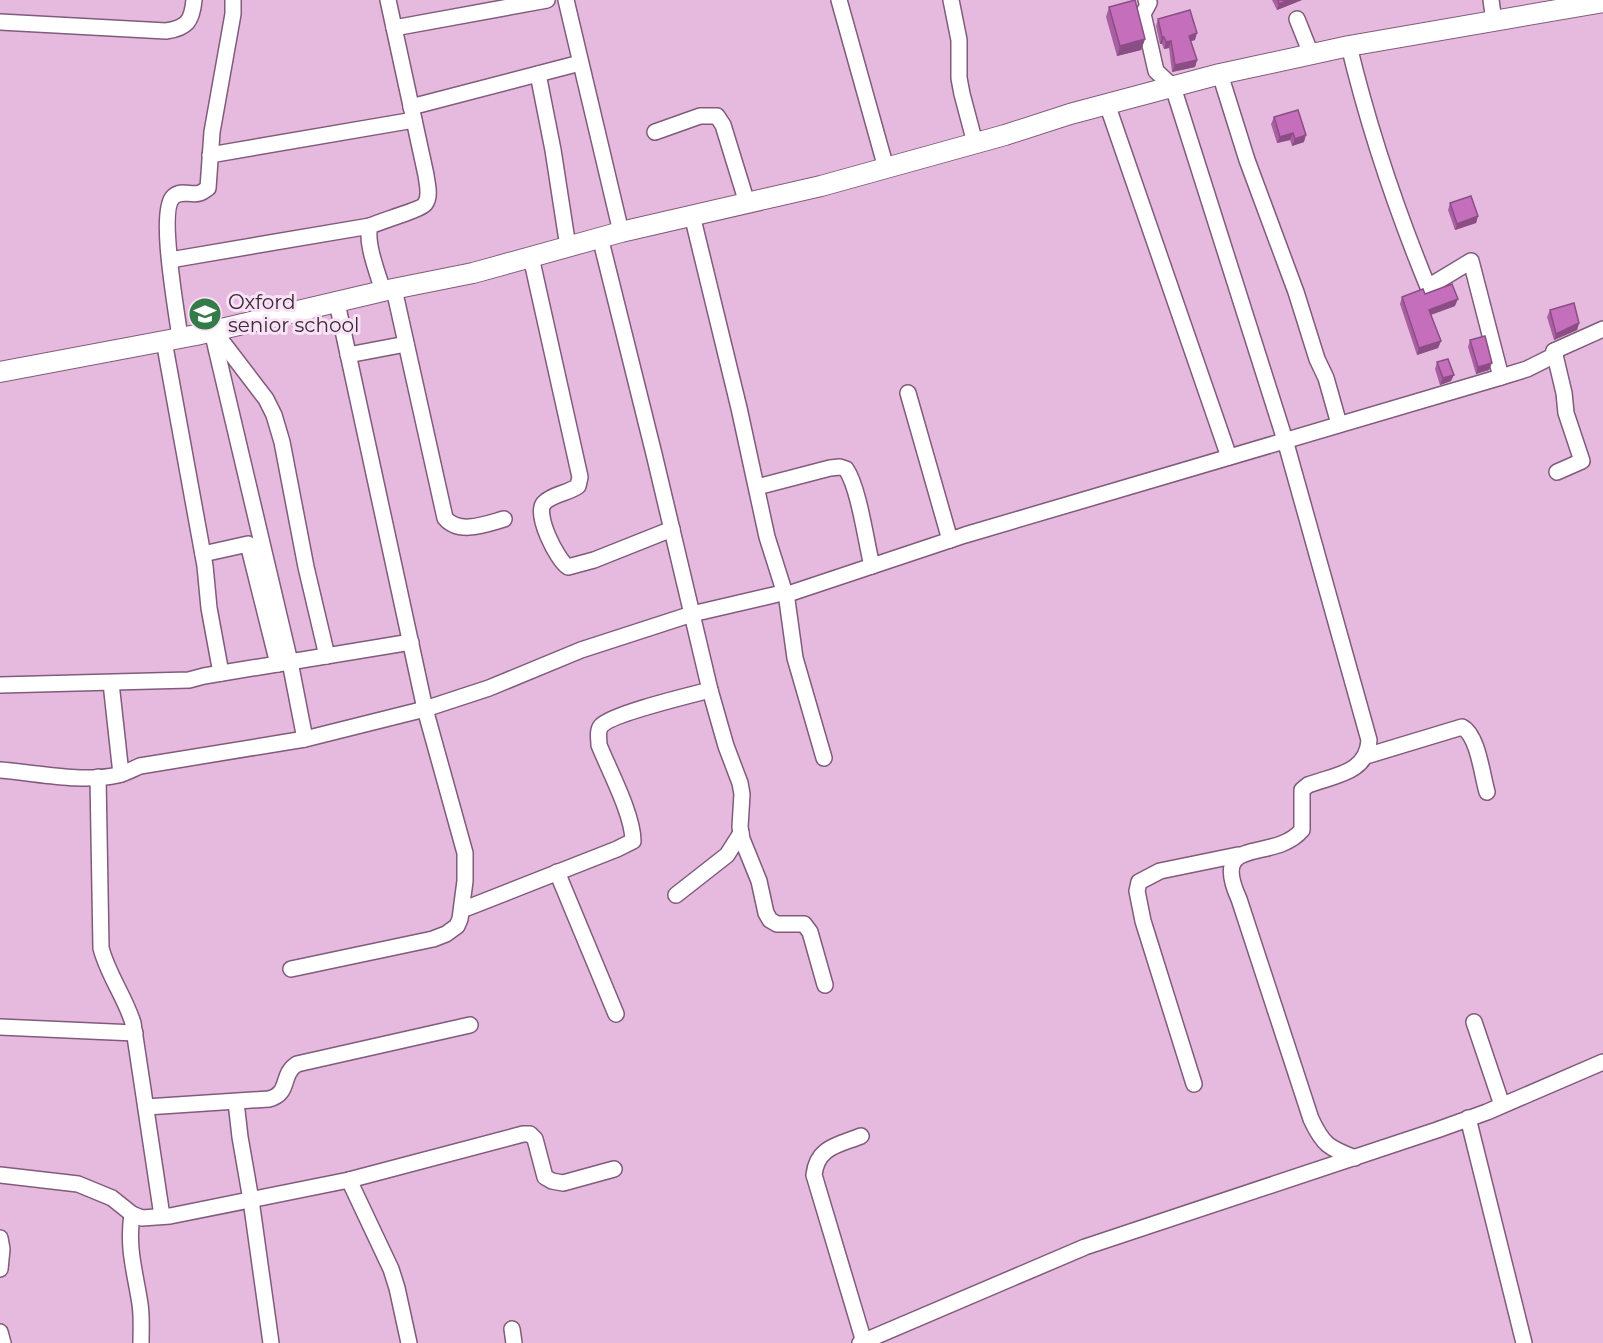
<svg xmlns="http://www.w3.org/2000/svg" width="1603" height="1343" viewBox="0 0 1603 1343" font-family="Montserrat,sans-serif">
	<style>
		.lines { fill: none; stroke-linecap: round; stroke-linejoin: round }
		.minor-casing { stroke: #805b7b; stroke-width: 18 }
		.tertiary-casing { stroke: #805b7b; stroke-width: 22 }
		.minor { stroke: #fff; stroke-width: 15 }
		.tertiary { stroke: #fff; stroke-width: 20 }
		.wall { fill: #a95fa2 }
		.shaded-wall { fill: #8a4e84 }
		.building { fill: #c56fbc; stroke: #8a4e84; stroke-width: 1.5 }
		.labels { text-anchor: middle; stroke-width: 6; stroke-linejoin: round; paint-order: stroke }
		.poi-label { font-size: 20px; fill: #3a2938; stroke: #f9e2f5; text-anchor: start }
	</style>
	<rect width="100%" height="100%" fill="#e5bade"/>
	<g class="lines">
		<defs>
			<g id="minor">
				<path d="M566,0L621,232"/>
				<path d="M839,0L886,168"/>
				<path d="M951,0L959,40V78L962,94L975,143"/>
				<path d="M1146,0L1149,3L1143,14L1156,71L1173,87L1285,440L1369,740C1367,774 1334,775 1308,785L1302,790V830C1273,864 1209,833 1239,899L1311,1119C1323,1145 1329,1148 1355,1158"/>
				<path d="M1491,0L1494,21"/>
				<path d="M1297,19L1311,54"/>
				<path d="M0,22L166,31C187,28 192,21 194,0"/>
				<path d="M394,28L547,0"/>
				<path d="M1349,46C1369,129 1396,209 1428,287L1471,261L1501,377"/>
				<path d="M538,74L553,150L568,247"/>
				<path d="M1220,74L1247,160L1296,292L1317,359L1326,378L1339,424"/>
				<path d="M1107,104L1229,457"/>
				<path d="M411,107L580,63"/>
				<path d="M655,132L700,116H717L723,125L747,203"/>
				<path d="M210,155L414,120"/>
				<path d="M692,215L739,408L767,537L787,600L795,658L824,758"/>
				<path d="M600,237L654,454L710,690L726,746L740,783L742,794L740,827L742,839L759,881L766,913L770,920L777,924H804L810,932L825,985"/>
				<path d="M531,257L580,477L578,486C569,493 552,494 544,503C534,514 557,560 568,567L594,560L672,529"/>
				<path d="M170,260L370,226"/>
				<path d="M394,289L445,518C459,535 486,524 504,519"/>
				<path d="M383,291C378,274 365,242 370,226C381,221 422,209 425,204C431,196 427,184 426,175L388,0"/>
				<path d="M212,331L290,662L305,739"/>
				<path d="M214,331L266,399L274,415L282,442L306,567L327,656"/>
				<path d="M180,338C177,313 158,212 173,197C181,189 191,196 200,193C203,192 205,190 208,188L212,132L233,14V0"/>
				<path d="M164,341L205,566L209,608L221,673"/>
				<path d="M1554,351L1564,393L1566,413L1582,461L1557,472"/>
				<path d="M348,355L406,344"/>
				<path d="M908,393L950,540"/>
				<path d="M757,487L830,468L840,467L846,469C859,488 866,542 872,566"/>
				<path d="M203,554L248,544L278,664"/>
				<path d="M785,595L965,535L1501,377L1527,369L1555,355L1554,351L1603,329"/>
				<path d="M111,683L121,774"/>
				<path d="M0,685L189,680L204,676L411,642"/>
				<path d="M1366,756L1462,727C1478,735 1482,775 1487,792"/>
				<path d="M0,770C38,773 81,783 118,775C126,773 133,769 140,766L305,739L425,709L489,688L581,650L692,614L778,594L783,589"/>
				<path d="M98,777L101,948C108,975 125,997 133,1023L162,1216"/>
				<path d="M557,872L616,1014"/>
				<path d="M676,895L727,855L741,833"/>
				<path d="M462,910L617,849L633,841C633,815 609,770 599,745C599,739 597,731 601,726C611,714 691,695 710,690"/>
				<path d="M291,969L433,939L446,934L457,926L460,919L465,881V853L425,709L337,303"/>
				<path d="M1474,1022L1502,1105"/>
				<path d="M0,1027L135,1033"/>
				<path d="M1194,1084L1143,921L1137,891L1139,882L1160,871L1238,855"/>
				<path d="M236,1102L240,1137L251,1200L271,1343"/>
				<path d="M146,1107L269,1099C291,1093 280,1075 297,1064L470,1025"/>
				<path d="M1468,1118L1524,1343"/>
				<path d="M861,1136C838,1145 817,1147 814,1175L864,1342"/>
				<path d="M0,1175L78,1184L112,1198L132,1214L142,1218L170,1216L349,1180L523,1134H530L535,1139L545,1177L552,1181L563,1183L614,1169"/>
				<path d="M349,1180L391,1269L397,1288L409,1343"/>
				<path d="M132,1214C127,1249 135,1271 140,1304C142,1317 141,1330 141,1343"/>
				<path d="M0,1238L2,1249L0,1269"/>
				<path d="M512,1329L514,1343"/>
				<path d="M0,1332L3,1343"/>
				<path d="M860,1343L1085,1247L1437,1130L1487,1112L1603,1062"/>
			</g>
			<path id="tertiary" d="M0,372L196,335L383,291L473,273L621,232L821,186L1005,135L1070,114L1220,74L1349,46L1603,2"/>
		</defs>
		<!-- minor casing -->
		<use href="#minor" class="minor-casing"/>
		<!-- tertiary casing -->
		<use href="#tertiary" class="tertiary-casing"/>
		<!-- minor -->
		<use href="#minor" class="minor"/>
		<!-- tertiary -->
		<use href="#tertiary" class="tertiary"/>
	</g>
	<!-- wall -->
	<g class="wall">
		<path d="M1272,0H1302L1277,10Z"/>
		<path d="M1109,7L1145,39L1141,50L1117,56L1106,17Z"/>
		<path d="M1158,19L1195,40L1191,41L1197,60L1195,67L1172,72L1169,48L1164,49L1162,44H1160L1156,26Z"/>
		<path d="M1274,117L1304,142L1292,146L1290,140L1277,143L1271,124Z"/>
		<path d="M1450,203L1478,216L1476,223L1455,230L1448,210Z"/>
		<path d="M1425,294L1455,306L1431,315L1441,341L1438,348L1417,355L1400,304L1402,297Z"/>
		<path d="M1550,310L1579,323L1577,330L1554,340L1547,317Z"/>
		<path d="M1470,340L1489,370L1476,374L1468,347Z"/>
		<path d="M1437,362L1451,381L1440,385L1435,369Z"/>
	</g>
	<!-- shaded-wall -->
	<g class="shaded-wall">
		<path d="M1288,0H1302L1277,10L1279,4Z"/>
		<path d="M1197,33L1195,40L1186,42L1189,36Z"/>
		<path d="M1162,37H1164L1162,44H1160Z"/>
		<path d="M1145,39L1141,50L1117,56L1120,46Z"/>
		<path d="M1171,41L1169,48L1164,49L1166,42Z"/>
		<path d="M1197,60L1195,67L1172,72L1175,65Z"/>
		<path d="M1293,133L1290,140L1277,143L1280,137Z"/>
		<path d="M1306,135L1304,142L1292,146L1295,139Z"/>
		<path d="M1478,216L1476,223L1455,230L1457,224Z"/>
		<path d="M1458,299L1455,306L1427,316L1429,310Z"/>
		<path d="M1579,323L1577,330L1554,340L1556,334Z"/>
		<path d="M1441,341L1438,348L1417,355L1419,348Z"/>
		<path d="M1492,363L1489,370L1476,374L1478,367Z"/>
		<path d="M1454,375L1451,381L1440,385L1443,378Z"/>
	</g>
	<!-- building -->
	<g class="building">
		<path d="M1135,0L1145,39L1120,46L1109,7Z"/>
		<path d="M1278,0H1288L1279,4Z"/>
		<path d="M1190,10L1197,33L1189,36L1197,60L1175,65L1171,41L1166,42L1164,37H1162L1158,19Z"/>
		<path d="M1298,110L1306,135L1295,139L1293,133L1280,137L1274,117Z"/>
		<path d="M1471,196L1478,216L1457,224L1450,203Z"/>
		<path d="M1452,284L1458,299L1429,310L1441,341L1419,348L1402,297L1423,289L1425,294Z"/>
		<path d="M1574,303L1579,323L1556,334L1550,310Z"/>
		<path d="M1485,336L1492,363L1478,367L1470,340Z"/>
		<path d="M1448,359L1454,375L1443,378L1437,362Z"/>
	</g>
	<!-- icons -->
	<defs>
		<symbol id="school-disc" viewBox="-11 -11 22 22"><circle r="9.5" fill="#337c4a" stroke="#f9e2f5"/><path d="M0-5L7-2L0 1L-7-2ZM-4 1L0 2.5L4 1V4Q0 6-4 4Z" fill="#fff"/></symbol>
	</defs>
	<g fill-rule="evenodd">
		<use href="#school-disc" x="186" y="295" width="38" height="38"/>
	</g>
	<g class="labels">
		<!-- poi labels -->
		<g class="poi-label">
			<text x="228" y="309">Oxford<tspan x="228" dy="23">senior school</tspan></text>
		</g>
	</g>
</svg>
